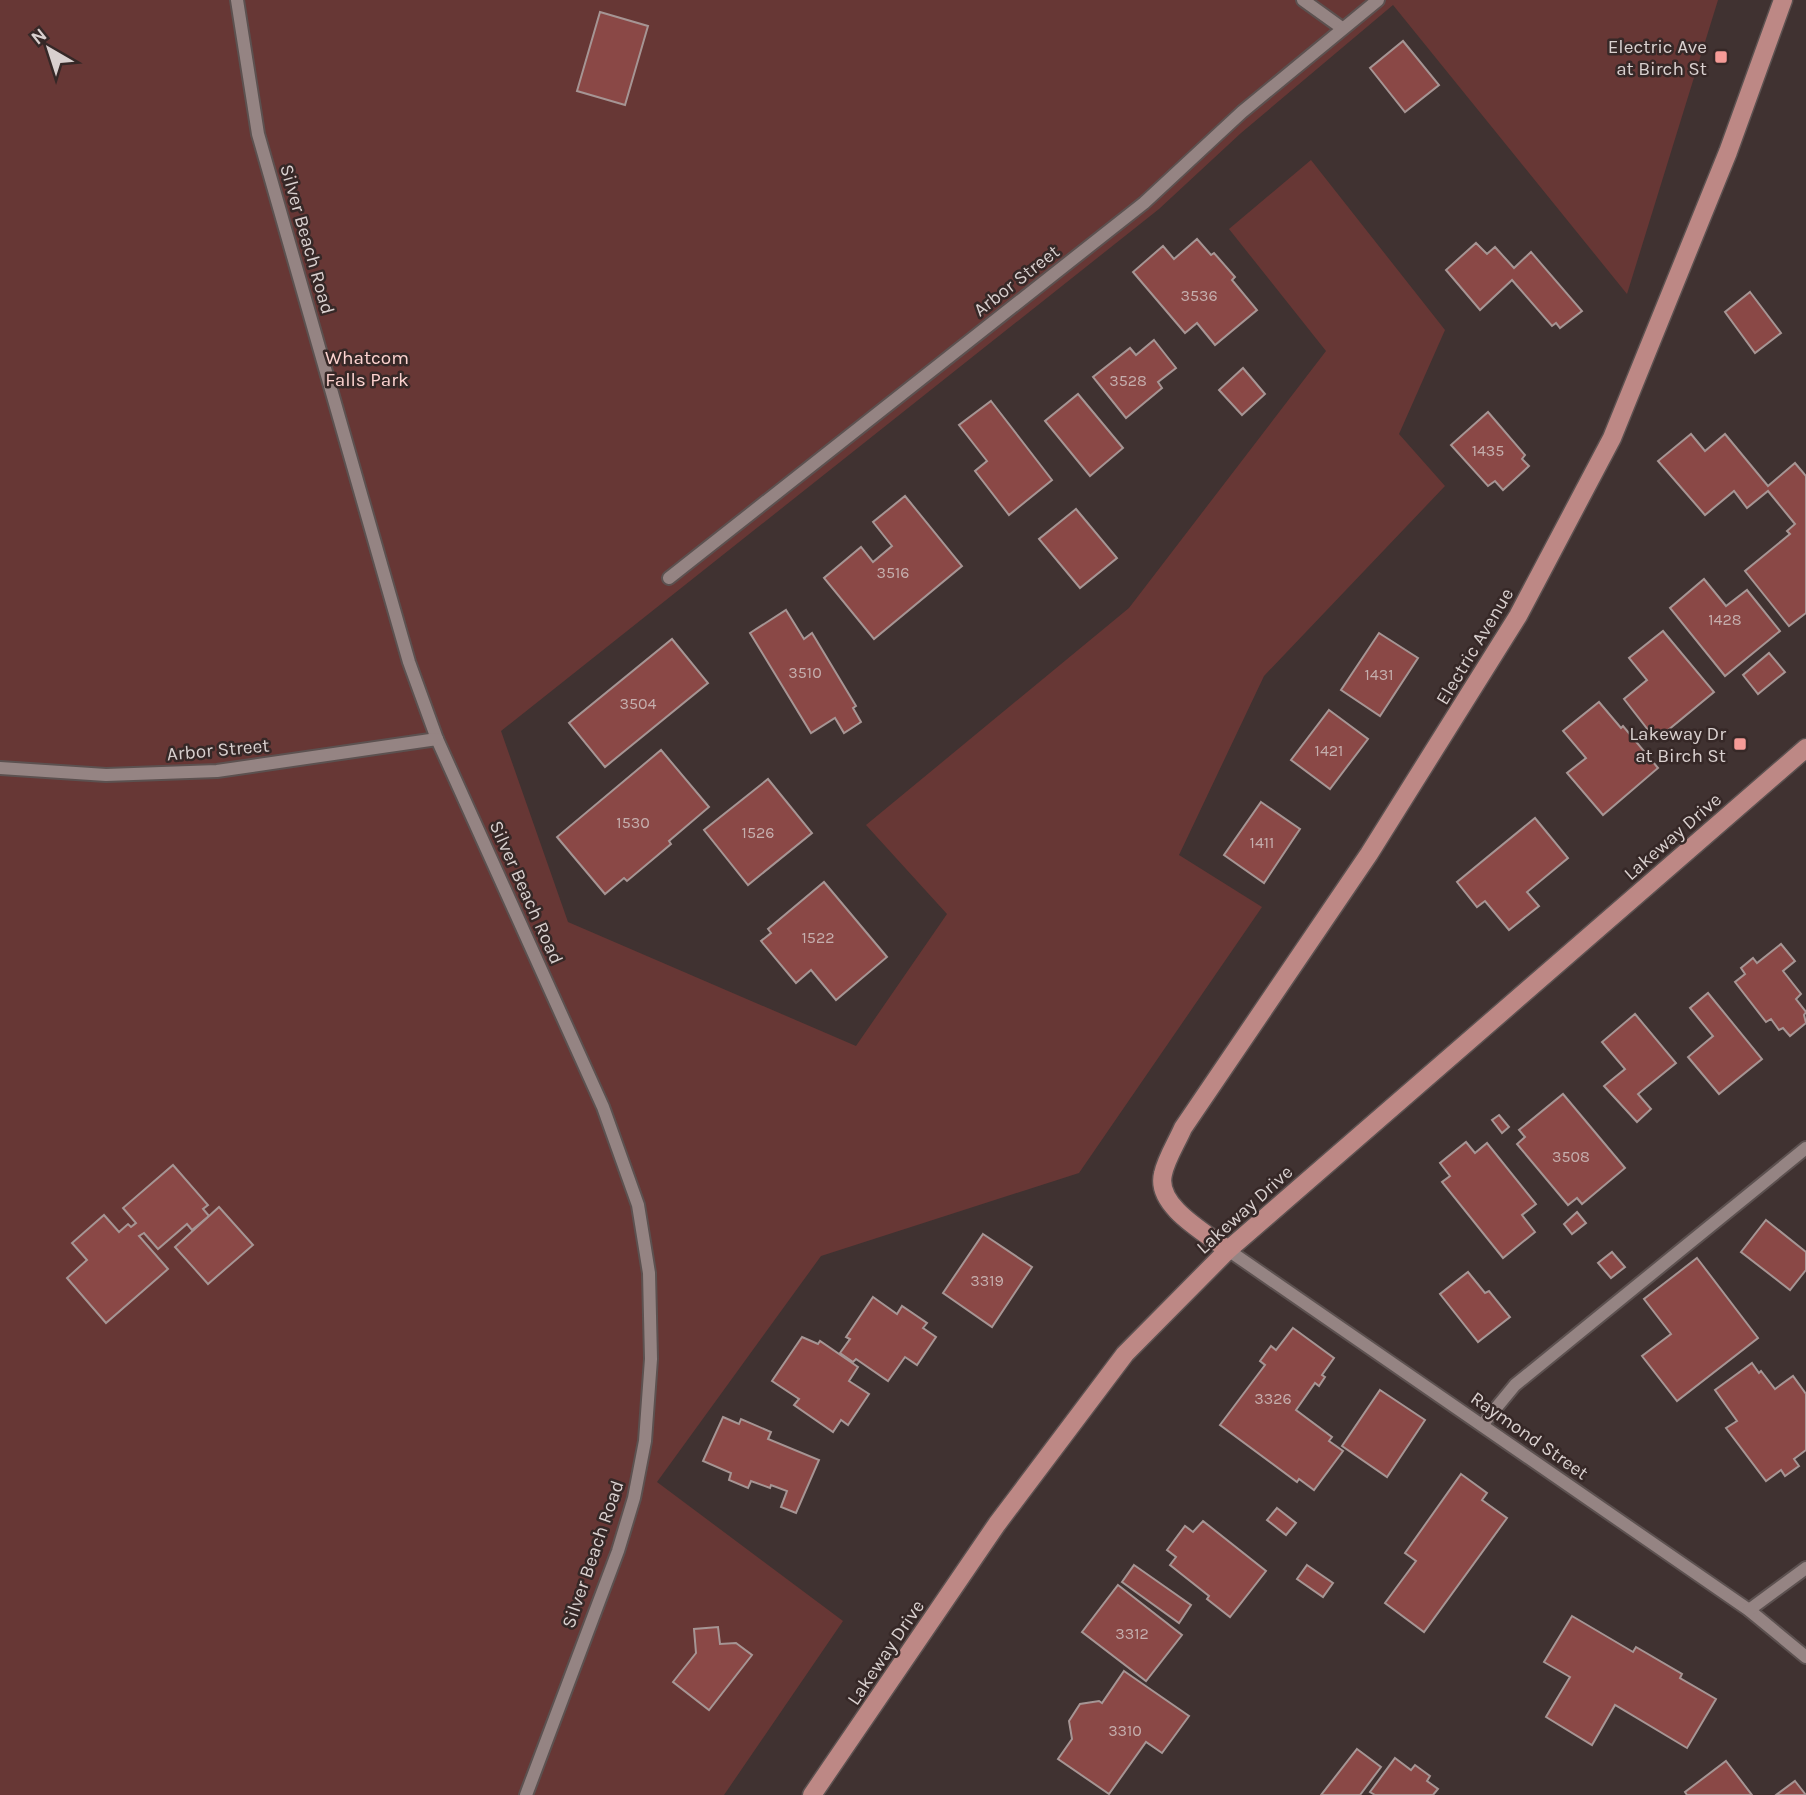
<svg xmlns="http://www.w3.org/2000/svg" width="1806" height="1795" viewBox="0 0 1806 1795" font-family="Karla,sans-serif">
	<style>
		.green { fill: #673735 }
		.building { fill: #8a4846; stroke: #a69594; stroke-width: 2 }
		.lines { fill: none; stroke-linecap: round; stroke-linejoin: round }
		.minor-casing { stroke: #5c5150; stroke-width: 16 }
		.major-casing { stroke: #5c5150; stroke-width: 21 }
		.minor { stroke: #958483; stroke-width: 12 }
		.major { stroke: #bd8885; stroke-width: 18 }
		.poi-dot { fill: #f59b97; stroke: #362827; stroke-width: 2.5 }
		.labels { text-anchor: middle; stroke-width: 5; stroke-linejoin: round; paint-order: stroke }
		.number-label { font-size: 16px; fill: #c5aead }
		.poi-label { font-size: 19px; fill: #d9d0cf; stroke: #362827; text-anchor: end }
		.street-label { font-size: 19px; fill: #d9d0cf; stroke: #362827 }
		.park-label { font-size: 19px; fill: #fdd3d0; stroke: #362827 }
	</style>
	<rect width="100%" height="100%" fill="#403231"/>
	<!-- green -->
	<path class="green" d="M0,0H1718L1627,294L1393,5L1241,133L1159,209L501,731L568,922L856,1046L947,914L866,825L1129,608L1326,351L1229,229L1311,160L1445,330L1399,434L1445,486L1264,676L1179,855L1262,907L1079,1173L821,1256L657,1482L843,1621L724,1795H0Z"/>
	<!-- building -->
	<g class="building">
		<path d="M600,12L648,26L625,105L577,91Z"/>
		<path d="M1403,41L1439,85L1405,112L1370,68Z"/>
		<path d="M1197,239L1211,255L1214,253L1235,277L1232,280L1257,310L1215,345L1197,323L1185,333L1133,272L1163,246L1174,259Z"/>
		<path d="M1476,243L1487,254L1495,247L1514,268L1531,252L1582,311L1560,328L1556,323L1552,326L1512,280L1480,310L1446,270Z"/>
		<path d="M1750,292L1781,333L1755,353L1725,312Z"/>
		<path d="M1154,340L1176,368L1158,382L1162,388L1126,418L1093,377L1130,348L1136,355Z"/>
		<path d="M1243,368L1265,394L1242,415L1219,390Z"/>
		<path d="M1078,394L1123,448L1090,476L1045,421Z"/>
		<path d="M991,401L1052,480L1009,515L975,471L987,461L959,425Z"/>
		<path d="M1488,412L1525,455L1522,459L1529,466L1503,490L1495,481L1488,486L1451,445Z"/>
		<path d="M1691,434L1705,451L1725,434L1768,486L1795,463L1806,476V613L1789,626L1745,571L1790,534L1787,531L1795,524L1768,491L1747,508L1734,491L1705,515L1658,461Z"/>
		<path d="M905,496L962,566L874,639L824,578L861,547L873,562L892,546L873,522Z"/>
		<path d="M1076,509L1117,558L1080,588L1039,539Z"/>
		<path d="M1704,579L1726,606L1747,590L1780,631L1725,676L1670,608Z"/>
		<path d="M786,610L804,639L812,633L856,706L853,708L861,722L844,733L835,718L811,733L750,633Z"/>
		<path d="M1663,631L1714,692L1656,740L1624,699L1647,680L1629,658Z"/>
		<path d="M1379,633L1418,658L1380,716L1341,690Z"/>
		<path d="M672,639L708,683L605,767L569,723Z"/>
		<path d="M1769,653L1785,672L1758,694L1743,675Z"/>
		<path d="M1599,702L1621,728L1623,726L1658,768L1603,815L1567,773L1586,758L1563,731Z"/>
		<path d="M1329,710L1368,739L1330,789L1291,760Z"/>
		<path d="M661,750L709,807L669,841L671,844L627,881L624,878L605,894L557,837Z"/>
		<path d="M768,779L812,833L748,885L704,830Z"/>
		<path d="M1261,802L1300,829L1264,883L1224,855Z"/>
		<path d="M1535,818L1568,858L1527,892L1539,906L1509,930L1485,901L1477,907L1457,882Z"/>
		<path d="M824,882L887,957L836,1000L811,970L796,983L761,941L771,933L768,929Z"/>
		<path d="M1781,944L1795,961L1783,971L1801,994L1796,999L1806,1012L1804,1015L1806,1023L1790,1036L1783,1028L1779,1030L1771,1019L1766,1022L1735,982L1745,974L1741,968L1753,958L1757,963Z"/>
		<path d="M1708,993L1762,1059L1719,1094L1688,1057L1713,1036L1690,1008Z"/>
		<path d="M1635,1014L1676,1063L1638,1094L1651,1109L1637,1122L1604,1086L1625,1069L1602,1042Z"/>
		<path d="M1563,1094L1625,1168L1582,1204L1577,1198L1568,1205L1517,1144L1525,1137L1519,1130Z"/>
		<path d="M1499,1115L1509,1127L1502,1133L1492,1120Z"/>
		<path d="M1466,1142L1475,1153L1487,1143L1536,1204L1522,1215L1535,1232L1503,1258L1442,1182L1450,1176L1440,1163Z"/>
		<path d="M173,1165L208,1205L203,1209L209,1216L192,1230L187,1224L158,1249L144,1233L139,1236L168,1269L106,1323L67,1278L87,1260L72,1243L104,1215L119,1232L128,1224L131,1227L136,1223L123,1208Z"/>
		<path d="M219,1207L253,1245L208,1284L175,1247Z"/>
		<path d="M1577,1212L1586,1223L1572,1234L1564,1224Z"/>
		<path d="M1766,1220L1806,1252V1270L1790,1290L1741,1252Z"/>
		<path d="M983,1234L1032,1267L992,1327L943,1293Z"/>
		<path d="M1612,1252L1625,1267L1611,1278L1598,1263Z"/>
		<path d="M1697,1258L1758,1338L1677,1401L1642,1356L1671,1334L1644,1299Z"/>
		<path d="M1468,1272L1485,1293L1489,1291L1510,1317L1478,1342L1440,1294Z"/>
		<path d="M873,1297L897,1314L902,1306L927,1323L923,1328L936,1337L917,1365L905,1357L888,1381L856,1359L853,1362L840,1353L850,1339L846,1337Z"/>
		<path d="M1293,1328L1334,1358L1322,1375L1325,1377L1319,1386L1315,1383L1296,1410L1332,1437L1329,1441L1343,1451L1314,1490L1299,1479L1297,1482L1220,1425L1265,1365L1260,1361L1271,1346L1276,1350Z"/>
		<path d="M802,1337L818,1344L820,1341L858,1367L849,1381L869,1394L848,1425L841,1420L833,1432L794,1405L799,1399L772,1381Z"/>
		<path d="M1752,1363L1759,1373L1761,1371L1775,1389L1793,1376L1806,1394V1450L1794,1459L1799,1466L1785,1476L1781,1470L1766,1481L1726,1428L1737,1421L1715,1390Z"/>
		<path d="M1380,1390L1425,1420L1387,1477L1342,1446Z"/>
		<path d="M723,1417L739,1424L741,1419L771,1432L768,1439L819,1460L796,1513L781,1507L787,1491L771,1485L770,1488L751,1481L748,1488L729,1480L731,1473L703,1461Z"/>
		<path d="M1461,1474L1487,1493L1482,1500L1507,1518L1424,1632L1385,1603L1416,1561L1405,1553Z"/>
		<path d="M1277,1508L1296,1523L1286,1535L1267,1520Z"/>
		<path d="M1203,1521L1266,1571L1230,1617L1207,1599L1209,1596L1170,1565L1176,1557L1167,1550L1185,1526L1193,1532Z"/>
		<path d="M1134,1565L1191,1605L1179,1623L1122,1582Z"/>
		<path d="M1307,1565L1333,1583L1323,1597L1297,1579Z"/>
		<path d="M1118,1585L1182,1635L1146,1681L1082,1632Z"/>
		<path d="M1572,1616L1633,1652L1636,1647L1682,1674L1680,1678L1716,1699L1687,1748L1615,1705L1592,1745L1546,1717L1570,1677L1544,1662Z"/>
		<path d="M718,1627L720,1644L736,1643L752,1655L709,1710L673,1682L696,1653L694,1629Z"/>
		<path d="M1124,1671L1189,1716L1162,1753L1146,1742L1109,1794L1058,1759L1072,1739L1069,1721L1080,1704L1099,1701L1102,1703Z"/>
		<path d="M1357,1749L1381,1767L1360,1795H1321Z"/>
		<path d="M1395,1758L1411,1770L1415,1765L1430,1776L1427,1781L1438,1789L1433,1795H1375L1370,1792Z"/>
		<path d="M1726,1761L1752,1795H1687L1685,1792Z"/>
		<path d="M1795,1781L1806,1795H1776Z"/>
	</g>
	<g class="lines">
		<defs>
			<g id="minor">
				<path d="M237,0L258,134L409,662L437,739L603,1107L638,1205L649,1273L651,1359L645,1441L634,1498L618,1551L526,1795"/>
				<path d="M1303,0L1342,28"/>
				<path d="M669,578L1144,203L1242,112L1378,0"/>
				<path d="M0,768L106,775L217,771L437,739"/>
				<path d="M1228,1250L1749,1610L1806,1657"/>
				<path d="M1482,1425L1515,1385L1806,1148"/>
				<path d="M1749,1610L1806,1568"/>
			</g>
			<g id="major">
				<path d="M1228,1250C1206,1233 1155,1206 1163,1174C1166,1159 1177,1142 1183,1128L1369,854L1518,616L1612,438L1728,152L1783,0"/>
				<path d="M812,1795L997,1524L1125,1354L1228,1250L1806,748"/>
			</g>
		</defs>
		<!-- minor casing -->
		<use href="#minor" class="minor-casing"/>
		<!-- major casing -->
		<use href="#major" class="major-casing"/>
		<!-- minor -->
		<use href="#minor" class="minor"/>
		<!-- major -->
		<use href="#major" class="major"/>
	</g>
	<!-- markers -->
	<g class="poi-dot">
		<rect x="1714" y="50" width="14" height="14" rx="3.5"/>
		<rect x="1733" y="737" width="14" height="14" rx="3.5"/>
	</g>
	<g class="labels">
		<!-- number labels -->
		<g class="number-label">
			<text x="1199" y="301">3536</text>
			<text x="1128" y="386">3528</text>
			<text x="1488" y="456">1435</text>
			<text x="893" y="578">3516</text>
			<text x="1725" y="625">1428</text>
			<text x="805" y="678">3510</text>
			<text x="1379" y="680">1431</text>
			<text x="638" y="709">3504</text>
			<text x="1329" y="756">1421</text>
			<text x="633" y="828">1530</text>
			<text x="758" y="838">1526</text>
			<text x="1262" y="848">1411</text>
			<text x="818" y="943">1522</text>
			<text x="1571" y="1162">3508</text>
			<text x="987" y="1286">3319</text>
			<text x="1273" y="1404">3326</text>
			<text x="1132" y="1639">3312</text>
			<text x="1125" y="1736">3310</text>
		</g>
		<!-- poi labels -->
		<g class="poi-label">
			<text x="1707" y="53">Electric Ave<tspan x="1707" dy="22">at Birch St</tspan></text>
			<text x="1726" y="740">Lakeway Dr<tspan x="1726" dy="22">at Birch St</tspan></text>
		</g>
		<!-- street labels -->
		<g class="street-label">
			<text transform="translate(308 239) rotate(74)" y="7">Silver Beach Road</text>
			<text transform="translate(1016 280) rotate(-38)" y="7">Arbor Street</text>
			<text transform="translate(1474 646) rotate(-59)" y="7">Electric Avenue</text>
			<text transform="translate(218 749) rotate(-5)" y="7">Arbor Street</text>
			<text transform="translate(1672 836) rotate(-41)" y="7">Lakeway Drive</text>
			<text transform="translate(527 892) rotate(66)" y="7">Silver Beach Road</text>
			<text transform="translate(1244 1209) rotate(-42)" y="7">Lakeway Drive</text>
			<text transform="translate(1530 1435) rotate(35)" y="7">Raymond Street</text>
			<text transform="translate(592 1554) rotate(-71)" y="7">Silver Beach Road</text>
			<text transform="translate(885 1652) rotate(-56)" y="7">Lakeway Drive</text>
		</g>
		<!-- park labels -->
		<g class="park-label">
			<text x="367" y="364">Whatcom<tspan x="367" dy="22">Falls Park</tspan></text>
		</g>
	</g>
	<!-- north arrow -->
	<g transform="translate(49 49) rotate(321)" stroke="#362827" stroke-width="5" paint-order="stroke">
	<path d="M0-5L12 26L0 18L-12 26Z" fill="#d9d0cf"/>
	<text y="-10" font-size="19" font-weight="bold" text-anchor="middle" fill="#d9d0cf">N</text>
	</g>
</svg>
